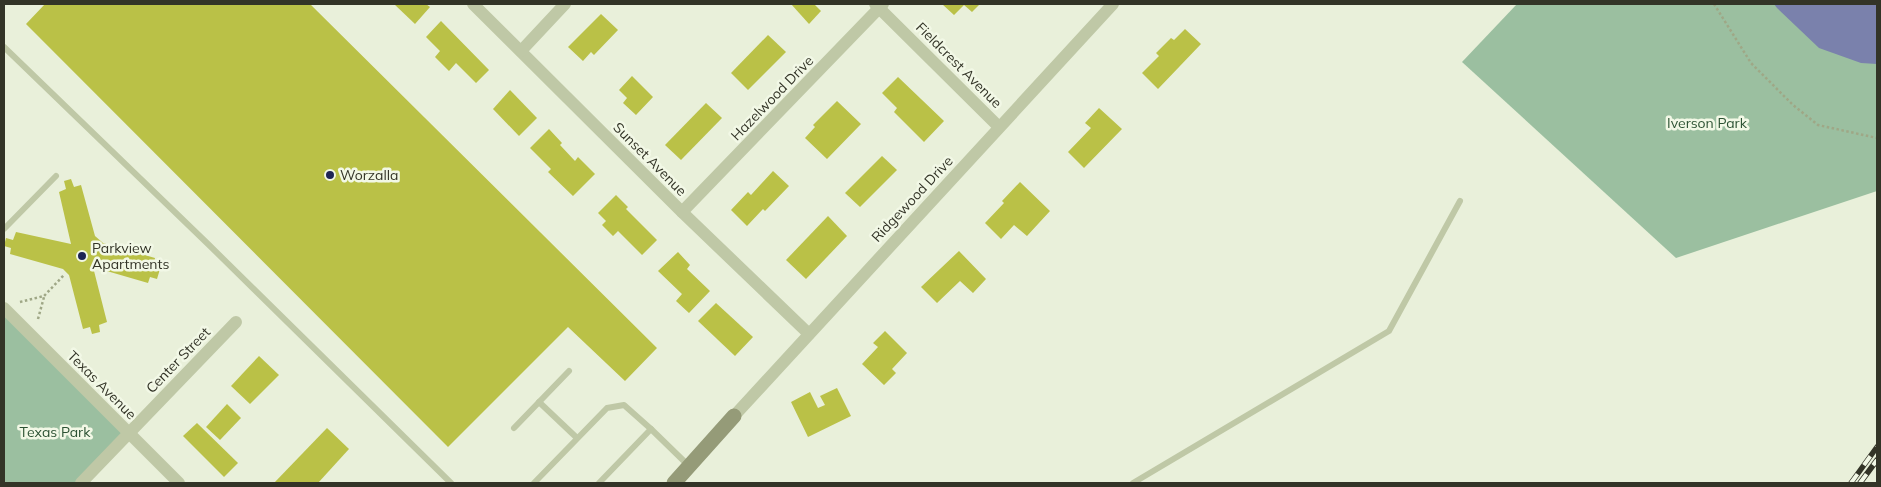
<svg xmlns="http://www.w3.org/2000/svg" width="1881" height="487" viewBox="0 0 1881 487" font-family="Mulish,sans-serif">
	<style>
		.green { fill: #9bbfa0 }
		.water { fill: #7a81ac }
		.building { fill: #bac147 }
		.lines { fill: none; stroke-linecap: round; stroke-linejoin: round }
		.path { stroke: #9fa786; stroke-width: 2.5; stroke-dasharray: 2.5 2.5; stroke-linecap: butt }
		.lane { stroke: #bfc8a6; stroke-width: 6 }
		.street { stroke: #bfc8a6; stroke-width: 12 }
		.secondary { stroke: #959b78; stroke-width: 15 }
		.rail-casing { stroke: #333427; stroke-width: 5.5 }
		.rail { stroke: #f2f8e6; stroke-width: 4; stroke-dasharray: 11; stroke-linecap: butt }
		.poi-dot { fill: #1e2554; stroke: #f2f8e6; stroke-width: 2 }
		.labels { text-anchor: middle; stroke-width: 5; stroke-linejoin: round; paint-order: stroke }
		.street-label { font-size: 14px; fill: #333427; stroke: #f2f8e6 }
		.park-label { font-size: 14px; fill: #2c5233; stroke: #f2f8e6 }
		.poi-label { font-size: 14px; fill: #333427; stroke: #f2f8e6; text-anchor: start }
	</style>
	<rect width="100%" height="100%" fill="#e9f0da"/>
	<!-- green -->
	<g class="green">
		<path d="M1517,4H1877V191L1676,258L1462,62Z"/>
		<path d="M4,308L129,433L81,483H4Z"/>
	</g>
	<!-- water -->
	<path class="water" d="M1774,4H1877V64L1861,63L1819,48L1777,8Z"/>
	<!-- building -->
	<g class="building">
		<path d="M45,4H310L657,348L625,381L568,327L448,447L26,24Z"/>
		<path d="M394,4H426L430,7L415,24Z"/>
		<path d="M791,4H814L821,11L809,24Z"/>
		<path d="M942,4H980L972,12L964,5L954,15Z"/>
		<path d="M601,14L618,30L594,55L591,52L583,61L568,47Z"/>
		<path d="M441,21L489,70L476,83L456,63L449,71L435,57L440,51L426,37Z"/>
		<path d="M1185,29L1201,44L1158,89L1142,73L1159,56L1156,53L1171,38L1174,40Z"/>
		<path d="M768,35L786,52L748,90L731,73Z"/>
		<path d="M632,76L653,97L636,115L623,103L627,98L619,90Z"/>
		<path d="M898,77L944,121L924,142L894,112L897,108L882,93Z"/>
		<path d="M510,90L537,118L519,136L493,109Z"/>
		<path d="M837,101L861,124L827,159L805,138L815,127L813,125Z"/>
		<path d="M706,103L722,118L681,160L665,145Z"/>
		<path d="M1099,108L1122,129L1084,168L1068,152L1091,128L1085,123Z"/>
		<path d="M549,129L562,143L560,145L575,161L578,157L595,174L573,196L548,172L551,169L530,148Z"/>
		<path d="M882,156L897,170L860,207L845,193Z"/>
		<path d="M773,171L789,186L765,211L763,209L747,226L731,210L748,192L751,195Z"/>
		<path d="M71,179L74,187L81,185L95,236L103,243L155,258L153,268L160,269L157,279L150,277L148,283L93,267L107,322L99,325L100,332L92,334L90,327L83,329L69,275L63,269L10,254L11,248L4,246L6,238L13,240L16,232L71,244L59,192L66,189L64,181Z"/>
		<path d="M1020,182L1050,211L1027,236L1014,225L1001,239L985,223L1004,203L1002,201Z"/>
		<path d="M616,195L628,207L626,209L657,240L642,255L618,231L613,236L602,225L606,221L598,213Z"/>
		<path d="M828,216L847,236L806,279L786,260Z"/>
		<path d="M959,251L986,279L973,293L960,281L937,303L921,287Z"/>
		<path d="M678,252L690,265L687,269L710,291L689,313L676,301L682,294L658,271Z"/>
		<path d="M716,303L753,337L735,356L698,321Z"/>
		<path d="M885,331L907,353L892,369L896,373L884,385L862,364L878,347L873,343Z"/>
		<path d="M259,356L279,375L250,404L231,386Z"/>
		<path d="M837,388L851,416L808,437L791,402L810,392L818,408L825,405L820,396Z"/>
		<path d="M227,404L241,418L220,440L206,427Z"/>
		<path d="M197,423L238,463L224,477L183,436Z"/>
		<path d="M327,428L349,449L318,483H274Z"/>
	</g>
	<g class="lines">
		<!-- path -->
		<g class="path">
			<path d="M1714,4L1751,63L1793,105L1818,125L1877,138"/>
			<path d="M20,302L44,296L64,275"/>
			<path d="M38,319L44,297"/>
		</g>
		<!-- lane -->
		<g class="lane">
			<path d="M4,47L208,244L451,483"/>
			<path d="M4,229L56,176"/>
			<path d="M539,402L577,438"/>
			<path d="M514,428L569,371"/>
			<path d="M651,429L689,466"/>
			<path d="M534,483L607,408L624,405L651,429L599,483"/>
			<path d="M1133,483L1389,331L1460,201"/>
		</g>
		<!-- street -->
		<g class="street">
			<path d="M473,4L682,212L809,334"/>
			<path d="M875,4L999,127"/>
			<path d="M521,51L565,4"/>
			<path d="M682,212L883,4"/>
			<path d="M4,308L179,483"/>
			<path d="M734,416L1113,4"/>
			<path d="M81,483L236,322"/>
		</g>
		<!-- secondary -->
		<path class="secondary" d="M674,483L734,416"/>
		<defs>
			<g id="rail">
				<path d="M1851,483L1877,447"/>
				<path d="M1860,483L1877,460"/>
			</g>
		</defs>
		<!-- rail casing -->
		<use href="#rail" class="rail-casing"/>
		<!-- rail -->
		<use href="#rail" class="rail"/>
	</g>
	<!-- markers -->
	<g class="poi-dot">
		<circle cx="330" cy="175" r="5"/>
		<circle cx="82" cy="256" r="5"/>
	</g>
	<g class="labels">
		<!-- street labels -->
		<g class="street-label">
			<text transform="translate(959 65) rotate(45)" y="5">Fieldcrest Avenue</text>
			<text transform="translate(772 98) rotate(-46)" y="5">Hazelwood Drive</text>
			<text transform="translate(650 159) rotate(45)" y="5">Sunset Avenue</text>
			<text transform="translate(912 199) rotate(-47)" y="5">Ridgewood Drive</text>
			<text transform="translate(178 360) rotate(-46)" y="5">Center Street</text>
			<text transform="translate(102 385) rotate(45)" y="5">Texas Avenue</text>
		</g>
		<!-- park labels -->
		<g class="park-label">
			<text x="1707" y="128">Iverson Park</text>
			<text x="55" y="437">Texas Park</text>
		</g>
		<!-- poi labels -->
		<g class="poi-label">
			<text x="340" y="180">Worzalla</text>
			<text x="92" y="253">Parkview<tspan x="92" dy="16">Apartments</tspan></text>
		</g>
	</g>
	<!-- border -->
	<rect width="1881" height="487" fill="none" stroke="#333427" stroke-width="10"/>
</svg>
